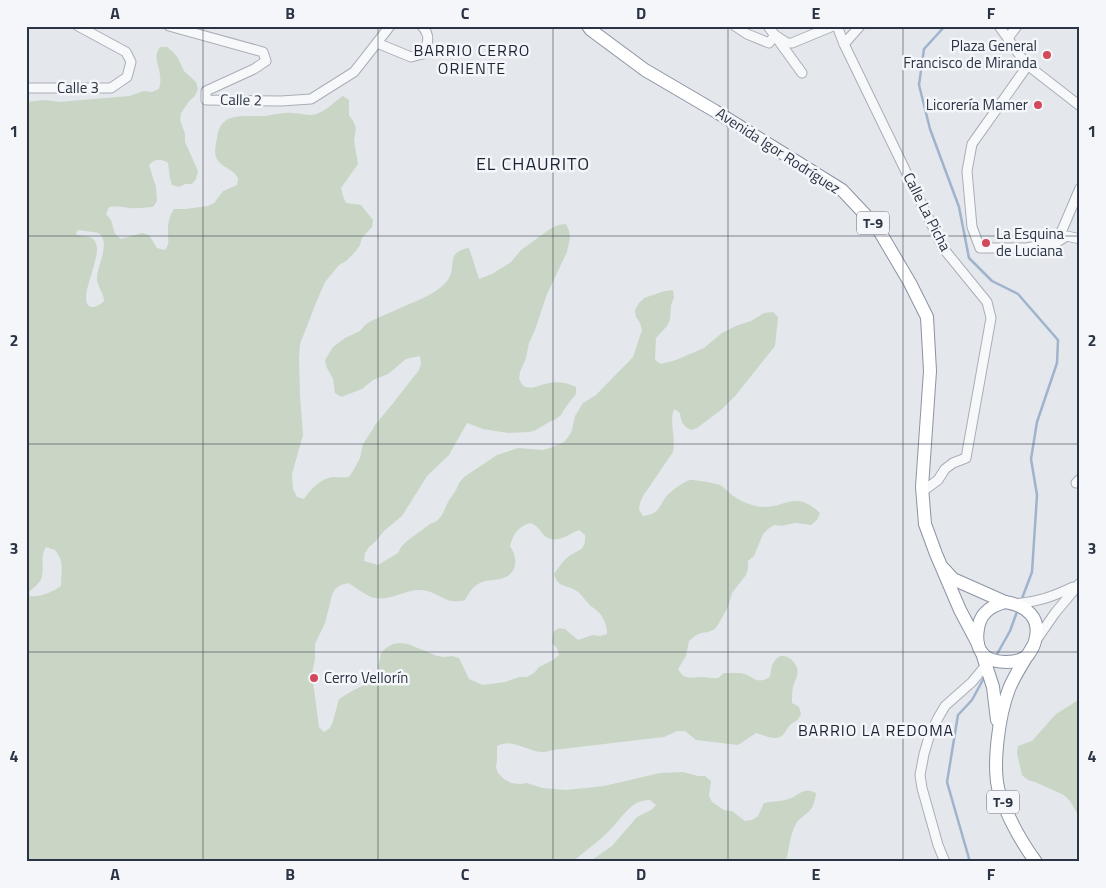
<svg xmlns="http://www.w3.org/2000/svg" width="1106" height="888" viewBox="0 0 1106 888" font-family="'Titillium Web',sans-serif">
	<style>
		.green { fill: #c9d6c5; fill-rule: evenodd }
		.lines { fill: none; stroke-linecap: round; stroke-linejoin: round }
		.stream { stroke: #9fb4cc; stroke-width: 2.5 }
		.minor-casing { stroke: #a9aeb7; stroke-width: 11 }
		.highway-casing { stroke: #8b94a3; stroke-width: 14 }
		.minor { stroke: #f7f8fa; stroke-width: 9 }
		.highway { stroke: #fff; stroke-width: 12 }
		.grid { fill: none; stroke: #2b3445; stroke-width: 1; stroke-opacity: 0.55 }
		.poi-dot { fill: #d1495b; stroke: #f4f6f9; stroke-width: 2 }
		.labels { text-anchor: middle; stroke-width: 5; stroke-linejoin: round; paint-order: stroke }
		.shield { fill: #f4f6f9; stroke: #676e7b; stroke-width: 1 }
		.shield-label { font-size: 14px; font-weight: bold; fill: #2b3445 }
		.poi-label { font-size: 15px; fill: #2b3445; stroke: #f4f6f9; text-anchor: end }
		.street-label { font-size: 15px; fill: #2b3445; stroke: #f4f6f9 }
		.neighbourhood-label { font-size: 16px; letter-spacing: 1px; fill: #1d2536; stroke: #f4f6f9 }
		.quarter-label { font-size: 18px; letter-spacing: 1px; fill: #1d2536; stroke: #f4f6f9 }
		.neatline { fill: none; stroke: #2b3445; stroke-width: 2 }
		.grid-label { font-size: 16px; text-anchor: middle; font-weight: bold; fill: #2b3445 }
	</style>
	<rect width="100%" height="100%" fill="#e4e7ec"/>
	<!-- green -->
	<g class="green">
		<path d="M160,47H167L173,52L178,58L184,71L196,82L198,89L195,96L190,100L181,113L180,120L185,134V142L198,171L196,179L192,184H185L179,187L172,185L170,178L168,163C160,158 155,159 149,165L156,187L157,201L153,207C145,207 138,209 130,208C122,207 117,206 109,207L106,214L111,220L115,234L121,239L142,233L149,235L157,248L165,250C171,242 167,239 168,229C168,221 170,215 174,209H185L208,206L214,203L223,191L237,185L238,178C236,176 235,173 233,172C227,167 219,165 216,157C214,151 216,144 217,138C220,110 245,117 265,116C274,115 283,112 292,113C298,113 305,115 311,115C324,114 333,102 343,96L349,100V115L353,121L356,128L354,141L358,164L341,188L343,196L346,203L361,205L373,220L372,227L362,238L360,245L356,251L346,261L339,265L325,282L316,303L300,344L299,358L300,396L303,435L292,474L293,489L297,497L304,499C310,490 320,479 332,477C338,477 343,478 349,477L353,471L360,458L363,444L371,432L375,425L394,402L419,370L421,363L420,356L406,359L388,374L373,380L362,389L341,397L335,393L333,379L326,366L325,360L333,347L345,338L360,331L365,325L371,321C383,316 395,310 407,305C421,299 437,293 447,281C458,267 444,252 469,248L479,279L492,274L511,262L521,250L550,229L558,225L566,224L569,231L570,238L567,252L547,294L535,330L529,343L526,358L520,372L519,379L523,386C534,390 535,386 545,384C556,381 566,382 576,387V394L565,408L561,415L556,419L549,422L536,430L529,432L508,433L483,429L467,423L449,455L427,476L402,516L384,531L375,542L369,547L365,553L364,561L378,565L398,553L401,547L407,541L430,524L437,521L442,515L448,502L456,490L459,483L464,477L497,455L518,448L543,450L550,448L564,442L569,436L572,430L575,416L583,403L596,395L633,357L642,330L640,323L636,317L635,310L639,303L644,298L665,291L673,290L674,297L671,305L670,320L667,326L656,338L655,360L661,364L676,360L704,348L722,333L736,326L751,321L764,313L773,312L778,317L775,346L736,395L721,410L697,428L691,430C683,426 681,422 680,413L674,409C669,422 676,438 673,452L643,496L640,503L639,510L643,516C658,514 658,509 665,498C669,492 683,482 690,480C693,479 698,481 701,481C707,482 714,483 720,485C724,487 728,492 732,495C738,500 748,504 756,506C783,512 793,487 820,513L817,520L811,525L796,523L789,524L782,526L774,525L768,529L763,534L754,556L748,561V568L746,575L732,593L728,607L719,623L715,629L708,632L701,633L695,636L689,641L686,656L678,669C685,681 690,677 702,677C707,677 713,679 718,678C720,677 722,674 724,673C726,673 739,673 740,673C754,675 755,686 770,677C771,672 771,666 774,662C780,650 794,658 797,668C799,675 795,680 793,687C792,692 792,698 792,703L799,707L801,714C797,722 796,720 790,725C787,728 786,732 783,735C774,742 765,735 756,733L738,745L696,740L685,731H677L664,737L553,750C552,750 546,752 545,752C528,753 513,737 497,746V760L496,767L498,773L504,779L511,783L520,784L527,783L542,788L566,790L604,786L660,773L683,772L698,776H705L711,781L709,796L712,802L724,810L732,811L745,821L752,820L758,816L764,803C771,801 778,802 785,800C799,798 800,786 816,793C815,802 813,809 806,814C803,817 799,819 797,822C791,832 789,846 787,858L779,862H589L612,846L637,817L651,810L656,805L650,800C645,800 640,801 635,804C625,811 617,823 608,832C598,842 586,850 575,860V862H26V102L45,100L61,102L70,101L129,96L144,91L152,92L159,89C160,85 161,81 160,76C160,64 152,59 160,47ZM79,230L99,233C111,244 97,265 97,279C97,286 104,293 104,301C101,304 98,306 94,307C78,308 91,278 92,272C94,265 97,256 97,249C97,247 96,243 95,241C91,235 83,237 77,235L76,232ZM530,523C537,525 538,528 542,533C553,547 567,535 579,530L585,535C586,552 578,549 568,557C563,561 558,568 554,574C558,588 565,584 575,590C581,593 584,599 589,604C591,606 593,608 595,609C603,615 607,624 607,634L600,636L593,635L578,640L565,629L559,628L553,632L552,643L557,648L559,655L553,660L539,667L534,673L527,677H519L505,682L483,685L469,679L459,658L452,656L444,657L437,656L408,644L400,643L393,644L386,648L381,653L378,668L374,680L352,691L339,699L333,721L330,728L324,732L319,727L312,674L315,659V644L325,623L332,595L335,589L341,585L348,583C356,587 367,597 375,598C391,601 406,589 421,590C439,591 445,606 465,600C469,593 472,587 480,583C488,579 495,581 503,578C518,573 518,558 510,546C513,534 518,527 530,523ZM46,547L55,550C65,563 61,570 61,586C52,592 42,597 30,596L29,592C33,588 41,583 42,576C44,566 40,556 46,547Z"/>
		<path d="M1080,699V818L1070,801L1064,795L1035,782L1028,780L1022,775L1017,753L1018,746L1032,741L1056,714Z"/>
	</g>
	<g class="lines">
		<!-- stream -->
		<g class="stream">
			<path d="M945,26L924,49L919,85L930,129L959,207L969,258L992,281L1018,294L1058,340L1057,363L1037,422L1031,459L1037,495L1032,572L1021,601"/>
			<path d="M996,656L1010,631L1018,609"/>
			<path d="M970,862L947,782L958,715L972,700L985,676"/>
		</g>
		<defs>
			<g id="minor">
				<path d="M169,26L263,52L266,61L254,69L206,91V100L281,101L311,99L354,72L390,26"/>
				<path d="M735,26L747,34L769,43L775,35L787,43H792L833,26"/>
				<path d="M768,26L802,73"/>
				<path d="M837,26L844,44L943,248L987,302L991,318L966,458L953,463L945,469L938,480L927,488L922,487"/>
				<path d="M999,26L1026,64L1080,106"/>
				<path d="M1008,38L1017,26"/>
				<path d="M377,43L411,57L423,54C428,43 431,36 422,26"/>
				<path d="M844,44L860,26"/>
				<path d="M1028,65L972,144L967,171L972,227L980,248H1027L1057,242L1067,236L1080,239"/>
				<path d="M26,88H111L127,77L131,62L126,52L78,26"/>
				<path d="M1057,242L1080,188"/>
				<path d="M1076,483L1080,479"/>
				<path d="M1014,604C1037,602 1052,597 1073,587"/>
				<path d="M1037,639L1055,613L1080,583"/>
				<path d="M945,862L938,845L922,788L920,775L924,754L929,737L938,718L945,706L972,682L986,665"/>
			</g>
			<g id="highway">
				<path d="M588,26L591,30L645,70L715,111L842,190L877,227L910,283L927,317L930,371L922,487L925,524L936,554L960,610L978,644"/>
				<path d="M944,569L953,579L1005,602"/>
				<path d="M1005,602C1026,605 1042,618 1035,641C1034,646 1031,651 1028,655C1018,665 990,664 982,653C974,643 977,621 985,613C990,607 998,604 1005,602Z"/>
				<path d="M1033,646C1025,660 1015,674 1009,689C999,715 991,769 1000,795C1008,817 1022,843 1036,862"/>
				<path d="M982,653L993,687L997,720"/>
			</g>
		</defs>
		<!-- minor casing -->
		<use href="#minor" class="minor-casing"/>
		<!-- highway casing -->
		<use href="#highway" class="highway-casing"/>
		<!-- minor -->
		<use href="#minor" class="minor"/>
		<!-- highway -->
		<use href="#highway" class="highway"/>
	</g>
	<!-- grid -->
	<path class="grid" d="M203,26V862M378,26V862M553,26V862M728,26V862M903,26V862M26,236H1080M26,444H1080M26,652H1080"/>
	<!-- markers -->
	<g class="poi-dot">
		<circle cx="1047" cy="55" r="5"/>
		<circle cx="1038" cy="105" r="5"/>
		<circle cx="986" cy="243" r="5"/>
		<circle cx="314" cy="678" r="5"/>
	</g>
	<g class="labels">
		<!-- shield labels -->
		<g class="shield">
			<rect x="857" y="211.5" width="32" height="23" rx="4"/>
			<rect x="987" y="790.5" width="32" height="23" rx="4"/>
		</g>
		<g class="shield-label">
			<text x="873" y="228">T-9</text>
			<text x="1003" y="807">T-9</text>
		</g>
		<!-- poi labels -->
		<g class="poi-label">
			<text x="1037" y="51">Plaza General<tspan x="1037" dy="17">Francisco de Miranda</tspan></text>
			<text x="1028" y="110">Licorería Mamer</text>
			<text x="996" y="239" text-anchor="start">La Esquina<tspan x="996" dy="17">de Luciana</tspan></text>
			<text x="324" y="683" text-anchor="start">Cerro Vellorín</text>
		</g>
		<!-- street labels -->
		<g class="street-label">
			<text x="78" y="93">Calle 3</text>
			<text transform="translate(241 100) rotate(1)" y="5">Calle 2</text>
			<text transform="translate(778 151) rotate(33)" y="5">Avenida Igor Rodríguez</text>
			<text transform="translate(927 212) rotate(63)" y="5">Calle La Picha</text>
		</g>
		<!-- neighbourhood labels -->
		<g class="neighbourhood-label">
			<text x="472" y="56">BARRIO CERRO<tspan x="472" dy="18">ORIENTE</tspan></text>
			<text x="876" y="736">BARRIO LA REDOMA</text>
		</g>
		<!-- quarter labels -->
		<g class="quarter-label">
			<text x="533" y="170">EL CHAURITO</text>
		</g>
	</g>
	<!-- border -->
	<rect width="1106" height="888" fill="none" stroke="#f4f6f9" stroke-width="55"/>
	<rect x="28" y="28" width="1050" height="832" class="neatline"/>
	<g class="grid-label">
		<text x="115" y="19">A</text>
		<text x="290" y="19">B</text>
		<text x="465" y="19">C</text>
		<text x="641" y="19">D</text>
		<text x="816" y="19">E</text>
		<text x="991" y="19">F</text>
		<text x="14" y="137">1</text>
		<text x="1092" y="137">1</text>
		<text x="14" y="346">2</text>
		<text x="1092" y="346">2</text>
		<text x="14" y="554">3</text>
		<text x="1092" y="554">3</text>
		<text x="14" y="762">4</text>
		<text x="1092" y="762">4</text>
		<text x="115" y="880">A</text>
		<text x="290" y="880">B</text>
		<text x="465" y="880">C</text>
		<text x="641" y="880">D</text>
		<text x="816" y="880">E</text>
		<text x="991" y="880">F</text>
	</g>
</svg>
